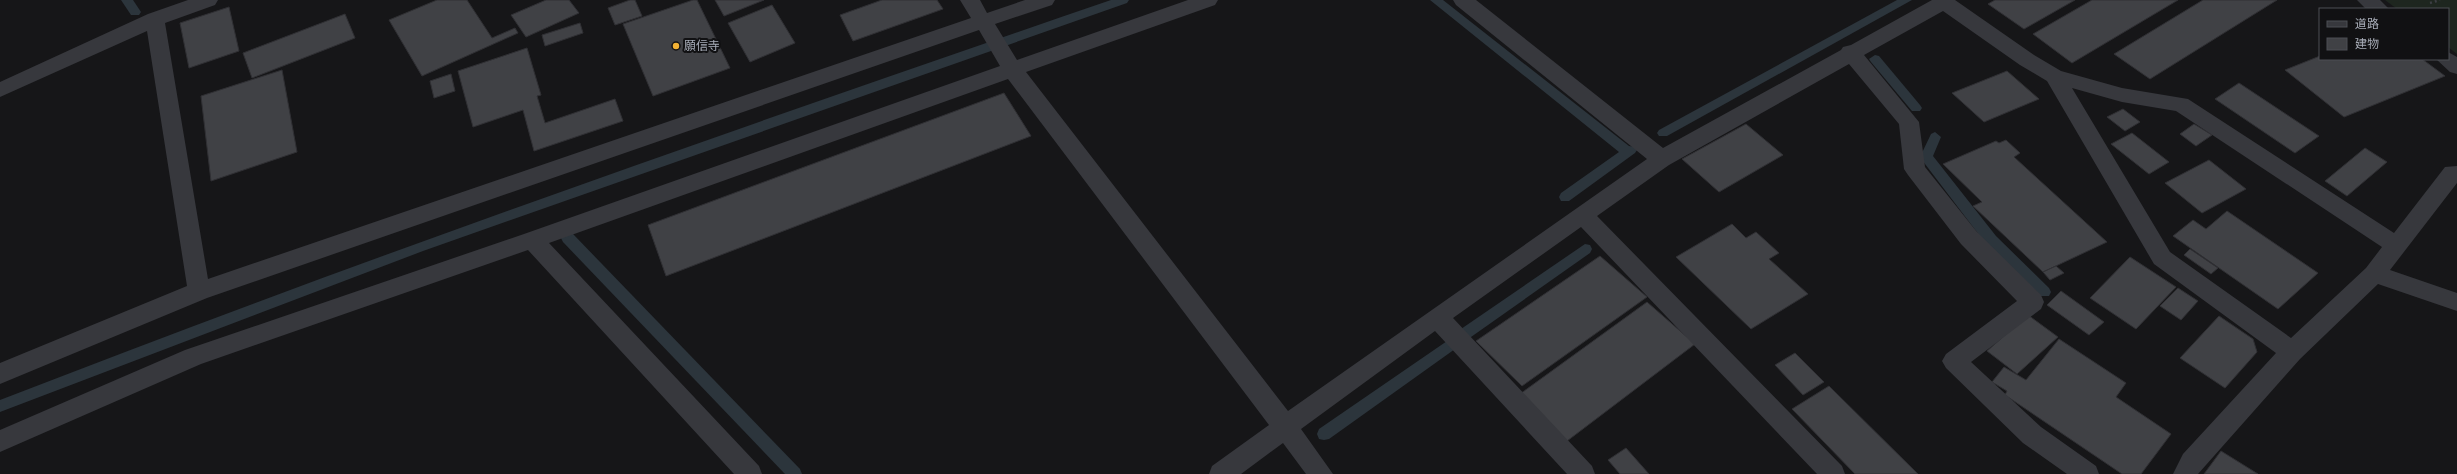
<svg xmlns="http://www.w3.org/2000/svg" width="2457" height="474" viewBox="0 0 2457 474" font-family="'Fira Sans Condensed','Noto Sans JP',sans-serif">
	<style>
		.green { fill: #1e261f }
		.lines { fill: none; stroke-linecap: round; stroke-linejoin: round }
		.stream { fill: #2c353c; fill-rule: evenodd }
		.building { fill: #404145; stroke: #303034 }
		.path { stroke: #3d3f44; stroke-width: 2.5; stroke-dasharray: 2 3; stroke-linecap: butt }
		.minor { fill: #37383d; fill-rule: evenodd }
		.poi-dot { fill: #f2b134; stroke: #111113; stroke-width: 1.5 }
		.labels { text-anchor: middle; stroke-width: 4; stroke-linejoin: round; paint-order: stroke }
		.poi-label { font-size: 12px; fill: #a8adb8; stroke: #111113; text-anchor: start }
	</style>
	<rect width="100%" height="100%" fill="#161618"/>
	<!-- green -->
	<path class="green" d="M2385,0H2457V54L2448,47V9H2397Z"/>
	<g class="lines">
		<!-- stream -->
		<g class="stream">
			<path d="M121,0H133L141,12L139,15H131Z"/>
			<path d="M1111,0H1129L1127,3L423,251L0,412V400C367,257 739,128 1111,0Z"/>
			<path d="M1430,0H1443L1629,146L1635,147L1637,150L1635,153L1569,201H1561L1559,197L1561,193L1619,152Z"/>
			<path d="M1897,0H1912L1667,136H1659L1657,133L1659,130Z"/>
			<path d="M1875,55L1879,56L1920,105L1922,108L1920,111H1912L1871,62L1869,59Z"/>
			<path d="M1935,132L1941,137L1933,156L1996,236L2049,288L2051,292L2049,296H2039L1986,244L1922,160L1920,157L1931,134Z"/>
			<path d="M568,233L573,234L800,469L802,474H785L563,242L561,238L563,234Z"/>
			<path d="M1585,244L1590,245L1592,249L1590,253L1471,337L1466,339L1461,337L1459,333L1461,329Z"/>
			<path d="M1450,339L1455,341L1457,345L1455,349L1329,439L1324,440L1319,439L1317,434L1319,429Z"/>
		</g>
	</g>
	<!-- building -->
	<g class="building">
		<path d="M437,0H467L492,38L515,28L518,33L422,76L389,20Z"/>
		<path d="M546,0H569L579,13L526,37L511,15Z"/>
		<path d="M630,0H635L642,16L615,25L608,8Z"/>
		<path d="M693,0H697L730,68L653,96L623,24Z"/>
		<path d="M715,0H764L724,16Z"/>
		<path d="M882,0H937L943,9L853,41L840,15Z"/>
		<path d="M1995,0H2075L2024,29L1988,4Z"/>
		<path d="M2092,0H2178L2072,63L2033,34Z"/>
		<path d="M2203,0H2277L2150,79L2114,54Z"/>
		<path d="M772,5L795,43L750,62L728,23Z"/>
		<path d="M229,7L239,51L189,68L180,23Z"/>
		<path d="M345,14L355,38L252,78L243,53Z"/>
		<path d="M580,23L583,33L545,46L542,35Z"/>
		<path d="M527,48L541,95L537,96L545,123L615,99L623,121L534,151L523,110L473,127L458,71Z"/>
		<path d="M2320,56V59H2422L2445,76L2344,117L2285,70Z"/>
		<path d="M282,70L297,152L211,181L201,96Z"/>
		<path d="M2007,71L2039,99L1984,122L1952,93Z"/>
		<path d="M451,74L455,91L434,98L430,81Z"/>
		<path d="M2239,83L2319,136L2295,153L2215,99Z"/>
		<path d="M1004,93L1031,136L666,276L648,225Z"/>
		<path d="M2123,109L2140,122L2125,131L2107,117Z"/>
		<path d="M1746,124L1783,155L1719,192L1682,159Z"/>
		<path d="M2194,124L2212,135L2196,146L2180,134Z"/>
		<path d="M2132,133L2169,162L2149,174L2111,144Z"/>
		<path d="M2006,140L2020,153L2014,157L2107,242L2043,272L1973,206L1982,202L1943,164L1996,141L1999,143Z"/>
		<path d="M2365,148L2387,162L2347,196L2325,181Z"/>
		<path d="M2209,160L2246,189L2202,213L2165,183Z"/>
		<path d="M2227,211L2318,273L2278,309L2173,236L2193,220L2206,229Z"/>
		<path d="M1732,224L1746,238L1756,232L1779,253L1769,259L1808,294L1751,329L1676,257Z"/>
		<path d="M2190,249L2218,268L2211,274L2184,255Z"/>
		<path d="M1600,256L1647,297L1522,386L1476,341Z"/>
		<path d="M2130,257L2176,287L2136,329L2090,298Z"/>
		<path d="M2056,266L2064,273L2050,280L2043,272Z"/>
		<path d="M2178,288L2198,301L2181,320L2160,306Z"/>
		<path d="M2061,291L2104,322L2089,335L2047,305Z"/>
		<path d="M1647,302L1695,344L1567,441L1520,394Z"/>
		<path d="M2028,315L2058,337L2017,374L1987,351Z"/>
		<path d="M2219,316L2253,339L2257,352L2225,388L2180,358Z"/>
		<path d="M2059,339L2126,383L2116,397L2171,434L2141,474H2122L2005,395L2007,391L1992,382L2004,367L2026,380Z"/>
		<path d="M1795,353L1824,382L1803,395L1775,365Z"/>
		<path d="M1829,386L1918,474H1855L1792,409Z"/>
		<path d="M1626,448L1649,474H1620L1608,460Z"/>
		<path d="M2221,451L2258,474H2204Z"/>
	</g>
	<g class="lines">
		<!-- path -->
		<path class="path" d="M2430,3L2440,0"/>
		<!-- minor -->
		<g class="minor">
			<path d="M188,0H218L215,5L165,23L208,279L971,18L960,0H980L987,13L1025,0H1055L1052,5L995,24L1017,60L1188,0H1218L1215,5L1026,72L1288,411L1647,159L1456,5L1453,0H1476L1663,148L1841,50L1843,47L1851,45L1932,0H1955L2034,55L2061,71L2122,88L2188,99L2394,233L2445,167L2457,166V183L2390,270L2457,293V311L2378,284L2300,359L2198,474H2173L2183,454L2276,353L2154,264L2047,81L2020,65L1943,11L1864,55L1919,122L1925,167L1977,232L2041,295L2044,302L2041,309L1971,362L2041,427L2096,466L2099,474H2067L2023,443L1946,368L1942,361L1946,354L2017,301L1961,244L1908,175L1904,169L1899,124L1849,64L1669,165L1597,216L1842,466L1845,474H1817L1581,227L1453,318L1592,466L1595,474H1567L1435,331L1301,429L1333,474H1306L1283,443L1241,474H1209L1212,466L1269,425L1008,79L549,243L759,466L762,474H734L528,250L201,364L0,452V430L185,350L524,234L1000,66L979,30L207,298L0,384V363L187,286L147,31L0,97V82L148,14ZM2072,88L2122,102L2176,111L2382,247L2366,268L2291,338L2170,252Z"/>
			<path d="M2357,0H2380L2389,9H2366Z"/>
			<path d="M2448,52L2457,57V74L2450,72L2436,59H2448Z"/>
		</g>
	</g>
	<!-- markers -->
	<circle class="poi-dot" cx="676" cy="46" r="4"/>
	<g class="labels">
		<!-- poi labels -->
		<g class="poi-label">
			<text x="684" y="50">願信寺</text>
		</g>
	</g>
	<!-- legend -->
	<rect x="2319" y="8" width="130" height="52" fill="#111113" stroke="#4d4f55"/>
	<rect x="2327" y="21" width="20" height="6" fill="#37383d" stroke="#4d4f55"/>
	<text x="2355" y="28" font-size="12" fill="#a8adb8">道路</text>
	<rect x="2327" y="38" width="20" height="12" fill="#404145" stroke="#4d4f55"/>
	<text x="2355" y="48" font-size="12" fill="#a8adb8">建物</text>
</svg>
